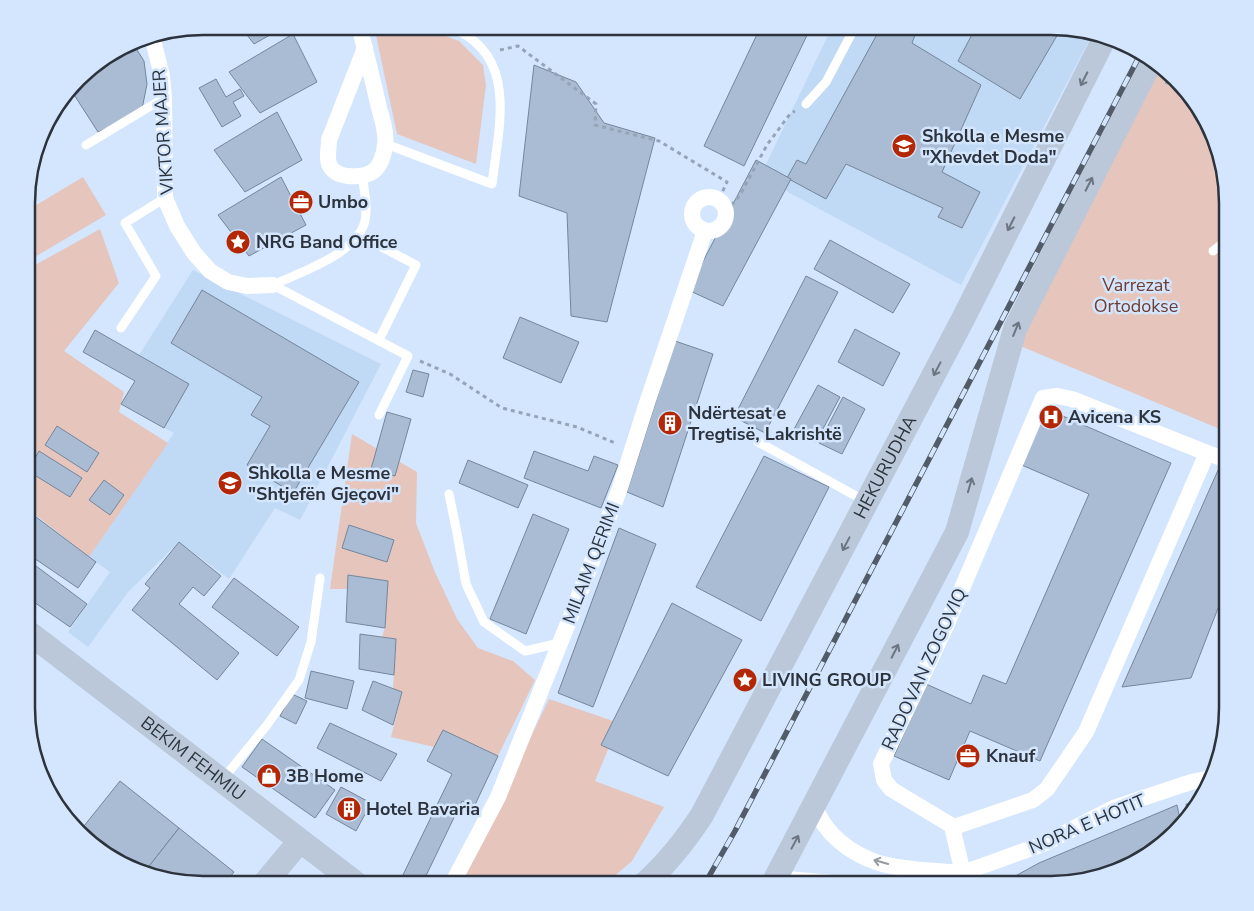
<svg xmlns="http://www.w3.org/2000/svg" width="1254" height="911" viewBox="0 0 1254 911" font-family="'Nunito Sans',sans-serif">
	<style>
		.built { fill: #c0d9f5 }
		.green { fill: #e6c5bd }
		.building { fill: #a9bcd3; stroke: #74869b }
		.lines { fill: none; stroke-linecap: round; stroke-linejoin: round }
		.path { stroke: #96a4b7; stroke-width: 3; stroke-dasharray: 4 4; stroke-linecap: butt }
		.lane { stroke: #fff; stroke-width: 9 }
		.street { stroke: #fff; stroke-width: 16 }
		.secondary { stroke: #bac8d9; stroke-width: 24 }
		.rail-casing { stroke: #525c68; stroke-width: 5.5 }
		.rail { stroke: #d3e6fe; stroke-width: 4; stroke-dasharray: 11; stroke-linecap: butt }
		.oneway { stroke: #6c7683 }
		.oneway2 { stroke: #96999e }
		.labels { text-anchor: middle; stroke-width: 5; stroke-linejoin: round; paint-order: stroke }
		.street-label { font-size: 18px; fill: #2c333c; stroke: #d3e6fe }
		.poi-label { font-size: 18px; font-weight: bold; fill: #2c333c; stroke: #d3e6fe; text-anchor: start }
		.park-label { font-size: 18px; fill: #703b30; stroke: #d3e6fe }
		.rim { fill: none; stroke: #2c333c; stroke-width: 2.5 }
	</style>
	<rect width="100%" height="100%" fill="#d3e6fe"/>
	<!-- built -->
	<g class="built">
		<path d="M832,27H1062L1093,33L961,285L760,177Z"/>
		<path d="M193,270L381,364L300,520L275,508L229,579L179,542L128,592L88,647L68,632L110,572L89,557L174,433L164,428L189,384L139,355Z"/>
	</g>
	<!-- green -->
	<g class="green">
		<path d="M374,26H419L459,41L483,65L486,85L476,164L397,134Z"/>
		<path d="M1159,63L1209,125L1227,192V432L1008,341Z"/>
		<path d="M83,177L106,215L28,261V210Z"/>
		<path d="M100,229L119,283L64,351L124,392L119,412L168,443L89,557L28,509V269Z"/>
		<path d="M352,434L417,472L416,523L434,570L457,619L478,648L513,661L535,680L498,756L443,730L434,747L391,737L402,693L393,689L396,639L382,637L385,628L388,581L349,575L348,589H330Z"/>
		<path d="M549,699L619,723L595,781L664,807L632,861L604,885L460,884Z"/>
	</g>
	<!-- building -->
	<g class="building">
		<path d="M240,26H286L254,44Z"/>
		<path d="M761,26L811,27L744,166L704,146Z"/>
		<path d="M881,27H918L912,43L981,85L942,172L980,192L962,228L938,217L943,208L846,164L826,199L787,178L797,160L806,164Z"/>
		<path d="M976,27H1062L1020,99L958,61Z"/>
		<path d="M293,34L317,82L260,113L229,72Z"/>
		<path d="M132,42L144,61L147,84L142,109L124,122L98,132L71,90L86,70Z"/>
		<path d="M534,65L576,82L604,123L655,138L607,322L571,316L567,213L519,196Z"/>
		<path d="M216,79L226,97L240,89L244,96L233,102L241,116L222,127L199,88Z"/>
		<path d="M277,112L302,160L245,192L214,150Z"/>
		<path d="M756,160L791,179L723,306L688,290Z"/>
		<path d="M281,177L306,225L249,256L218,215Z"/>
		<path d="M830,240L910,284L893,313L814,269Z"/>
		<path d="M806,276L838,292L765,433L734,417Z"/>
		<path d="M202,290L359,382L293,493L247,465L270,426L251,415L262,397L171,343Z"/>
		<path d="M520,317L579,342L561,383L503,358Z"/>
		<path d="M855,329L900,353L883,386L838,362Z"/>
		<path d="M95,330L189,384L164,428L121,404L135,381L83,352Z"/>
		<path d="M675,341L713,354L663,507L627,492Z"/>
		<path d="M413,370L429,374L423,397L406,392Z"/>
		<path d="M818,385L840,397L816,442L793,431Z"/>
		<path d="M843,397L865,409L842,454L819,443Z"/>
		<path d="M1042,407L1171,463L1040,761L970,731L949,780L894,756L926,684L971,704L983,675L1006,684L1089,494L1017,463Z"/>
		<path d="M387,412L411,419L395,476L371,469Z"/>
		<path d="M57,426L99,453L87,472L45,445Z"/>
		<path d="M39,451L82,478L70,497L28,471Z"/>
		<path d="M534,451L588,471L594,456L618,465L601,508L524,478Z"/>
		<path d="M764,456L829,487L761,621L696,587Z"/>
		<path d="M1223,459L1227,461V585L1191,678L1122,687Z"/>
		<path d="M468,460L528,485L518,508L459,483Z"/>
		<path d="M104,480L124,495L110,515L89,500Z"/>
		<path d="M28,511L96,562L78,588L28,554Z"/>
		<path d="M533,514L569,529L526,634L490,619Z"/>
		<path d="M349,525L394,540L387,562L342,548Z"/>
		<path d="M619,528L656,544L593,707L558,693Z"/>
		<path d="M179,542L221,576L204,596L193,587L179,604L239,653L217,680L132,610L150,588L145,584Z"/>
		<path d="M28,560L87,604L70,627L28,598Z"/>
		<path d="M348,575L388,581L385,628L346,622Z"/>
		<path d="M234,578L299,627L277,656L212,607Z"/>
		<path d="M672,603L742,640L668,776L601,745Z"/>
		<path d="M360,634L396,639L394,675L359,669Z"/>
		<path d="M311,671L354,681L347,709L305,698Z"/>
		<path d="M373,681L402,692L393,725L362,710Z"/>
		<path d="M292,694L307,701L296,724L280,716Z"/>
		<path d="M330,723L397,754L381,781L317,748Z"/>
		<path d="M443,730L498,756L474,807L462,801L422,884H408L400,881L452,774L427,761Z"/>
		<path d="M262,739L335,790L315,818L242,767Z"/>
		<path d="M120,781L179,828L143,874L95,848L80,831Z"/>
		<path d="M341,787L371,803L356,831L326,814Z"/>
		<path d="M1198,803L1191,816L1188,818L1186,804Z"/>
		<path d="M1177,805L1181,824L1129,867L1051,885H999L1039,863Z"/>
		<path d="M179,828L234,872L224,884H192L143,874Z"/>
	</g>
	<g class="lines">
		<!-- path -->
		<g class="path">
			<path d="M500,50L518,46L596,104L595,125L659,141L727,182L719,199"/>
			<path d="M1166,84L1170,77"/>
			<path d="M726,211L740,195L767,145L790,114L795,111"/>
			<path d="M420,361L450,374L502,408L577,427L615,443"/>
		</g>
		<!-- lane -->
		<g class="lane">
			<path d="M806,104L826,82L855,27"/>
			<path d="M386,144L492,184C499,125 520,52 447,26"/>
			<path d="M86,145L164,98"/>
			<path d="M359,235L416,265L379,340"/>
			<path d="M1213,251L1227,240"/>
			<path d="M273,285L408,356L379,415"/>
			<path d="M273,285C301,272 357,254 365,221C368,206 364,189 362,175"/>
			<path d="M121,328L156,276L125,223L165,198"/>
			<path d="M758,442L865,501"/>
			<path d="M449,494L457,533L466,584L484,622L525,651L560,643"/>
			<path d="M223,779L267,725L299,680L311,642L320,578"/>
		</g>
		<!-- street -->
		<g class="street">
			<path d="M359,26C366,53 373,81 379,108C382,119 387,134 385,145C384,154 381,164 375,170C364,179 337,179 330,166C326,159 329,148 329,140L365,48"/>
			<path d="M152,36L162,76L164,98L165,198L177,226L194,253L210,271L228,282L247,286L273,285"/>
			<circle cx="709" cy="214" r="17"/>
			<path d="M1207,453L1086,732L1047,789L1033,800L954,827L891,789L884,780L881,764L946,626L1043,398L1057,396L1072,399L1207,453L1227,460"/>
			<path d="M815,806C824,834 851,854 879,863C897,868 931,871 951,872"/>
			<path d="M954,827L953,831L963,873L964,885"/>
			<path d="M776,878L855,885"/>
			<path d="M452,884L498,797L575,606L620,488L647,403L705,231"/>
			<path d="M913,885L963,873L1043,844L1116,807L1191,782L1211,778"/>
		</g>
		<!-- secondary -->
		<g class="secondary">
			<path id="s1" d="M28,632L357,884"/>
			<path d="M264,884L299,842"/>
			<path id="s2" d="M643,885C667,864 685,841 702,815L963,319L1106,35"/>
			<path d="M772,885L957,532L1015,329L1152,59"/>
		</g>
		<defs>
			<path id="rail" d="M704,885L735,831L1141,53"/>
		</defs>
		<!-- rail casing -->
		<use href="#rail" class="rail-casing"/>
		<!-- rail -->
		<use href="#rail" class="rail"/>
	</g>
	<!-- one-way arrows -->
	<defs><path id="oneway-shaft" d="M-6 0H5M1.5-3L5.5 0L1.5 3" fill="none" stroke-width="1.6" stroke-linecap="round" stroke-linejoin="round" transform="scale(1.25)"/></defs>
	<g class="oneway">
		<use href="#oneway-shaft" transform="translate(1084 79) rotate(117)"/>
		<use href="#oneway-shaft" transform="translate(1089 184) rotate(-63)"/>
		<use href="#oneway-shaft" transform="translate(1011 224) rotate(117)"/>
		<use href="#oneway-shaft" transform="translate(1016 329) rotate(-68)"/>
		<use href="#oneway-shaft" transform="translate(937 369) rotate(118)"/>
		<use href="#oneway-shaft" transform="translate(970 485) rotate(-74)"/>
		<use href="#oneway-shaft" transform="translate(846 544) rotate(118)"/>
		<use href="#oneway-shaft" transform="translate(895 651) rotate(-63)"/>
		<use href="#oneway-shaft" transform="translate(795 842) rotate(-62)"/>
	</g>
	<use class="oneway2" href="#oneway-shaft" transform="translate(881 862) rotate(-164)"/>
	<!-- icons -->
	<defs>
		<symbol id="school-disc" viewBox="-11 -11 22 22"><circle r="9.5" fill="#b32705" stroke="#d3e6fe"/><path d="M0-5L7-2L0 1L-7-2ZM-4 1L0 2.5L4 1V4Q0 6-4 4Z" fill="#fff"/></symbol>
		<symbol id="office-disc" viewBox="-11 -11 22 22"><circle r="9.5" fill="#b32705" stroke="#d3e6fe"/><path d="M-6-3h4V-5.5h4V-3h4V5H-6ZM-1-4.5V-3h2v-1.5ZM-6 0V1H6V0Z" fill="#fff"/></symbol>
		<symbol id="sight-disc" viewBox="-11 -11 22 22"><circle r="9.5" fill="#b32705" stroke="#d3e6fe"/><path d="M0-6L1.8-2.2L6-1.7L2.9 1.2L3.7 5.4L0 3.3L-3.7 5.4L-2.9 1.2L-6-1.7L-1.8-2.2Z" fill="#fff"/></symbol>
		<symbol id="hospital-disc" viewBox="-11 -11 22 22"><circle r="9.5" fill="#b32705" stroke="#d3e6fe"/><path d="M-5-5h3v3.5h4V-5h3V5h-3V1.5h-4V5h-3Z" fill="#fff"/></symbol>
		<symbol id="building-disc" viewBox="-11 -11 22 22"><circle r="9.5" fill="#b32705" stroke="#d3e6fe"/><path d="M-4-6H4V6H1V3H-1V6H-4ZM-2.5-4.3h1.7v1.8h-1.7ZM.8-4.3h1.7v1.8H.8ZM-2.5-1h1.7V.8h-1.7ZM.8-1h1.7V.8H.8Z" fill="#fff"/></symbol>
		<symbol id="shop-disc" viewBox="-11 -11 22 22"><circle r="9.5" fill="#b32705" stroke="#d3e6fe"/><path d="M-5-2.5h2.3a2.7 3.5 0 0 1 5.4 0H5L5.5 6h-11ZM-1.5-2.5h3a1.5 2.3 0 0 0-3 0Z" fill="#fff"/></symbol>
	</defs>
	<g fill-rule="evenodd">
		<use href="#school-disc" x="890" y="132" width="28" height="28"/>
		<use href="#office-disc" x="287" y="188" width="28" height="28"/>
		<use href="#sight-disc" x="224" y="228" width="28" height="28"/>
		<use href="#hospital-disc" x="1037" y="403" width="28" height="28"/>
		<use href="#building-disc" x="656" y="409" width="28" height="28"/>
		<use href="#school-disc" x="216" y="469" width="28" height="28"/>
		<use href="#sight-disc" x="731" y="666" width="28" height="28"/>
		<use href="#office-disc" x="954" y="742" width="28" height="28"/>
		<use href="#shop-disc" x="255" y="762" width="28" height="28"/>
		<use href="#building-disc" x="335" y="795" width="28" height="28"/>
	</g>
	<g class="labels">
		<!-- street labels -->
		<g class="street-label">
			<text transform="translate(163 132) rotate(-94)" y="6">VIKTOR MAJER</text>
			<text dy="6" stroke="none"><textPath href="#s2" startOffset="485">HEKURUDHA</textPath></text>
			<text transform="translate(591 563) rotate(-69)" y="6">MILAIM QERIMI</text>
			<text transform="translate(924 669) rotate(-65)" y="6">RADOVAN ZOGOVIQ</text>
			<text dy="6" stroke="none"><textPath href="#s1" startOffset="208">BEKIM FEHMIU</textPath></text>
			<text transform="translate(1087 824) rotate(-23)" y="6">NORA E HOTIT</text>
		</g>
		<!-- poi labels -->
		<g class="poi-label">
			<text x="922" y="142">Shkolla e Mesme<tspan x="922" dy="21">"Xhevdet Doda"</tspan></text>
			<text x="318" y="208">Umbo</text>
			<text x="256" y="248">NRG Band Office</text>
			<text x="688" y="419">Ndërtesat e<tspan x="688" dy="21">Tregtisë, Lakrishtë</tspan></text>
			<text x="1068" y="423">Avicena KS</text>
			<text x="248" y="479">Shkolla e Mesme<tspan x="248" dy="21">"Shtjefën Gjeçovi"</tspan></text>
			<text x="762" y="686">LIVING GROUP</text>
			<text x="986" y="762">Knauf</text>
			<text x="286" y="782">3B Home</text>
			<text x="366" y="815">Hotel Bavaria</text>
		</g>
		<!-- park labels -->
		<g class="park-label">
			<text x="1136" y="291">Varrezat<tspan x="1136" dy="21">Ortodokse</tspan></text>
		</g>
	</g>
	<!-- crop -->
	<path d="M0 0H1254V911H0ZM203 35H1051A168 168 0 0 1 1219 203V708A168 168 0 0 1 1051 876H203A168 168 0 0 1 35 708V203A168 168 0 0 1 203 35Z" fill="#d3e6fe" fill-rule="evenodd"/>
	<path class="rim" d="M203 35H1051A168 168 0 0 1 1219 203V708A168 168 0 0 1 1051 876H203A168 168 0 0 1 35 708V203A168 168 0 0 1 203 35Z"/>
</svg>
